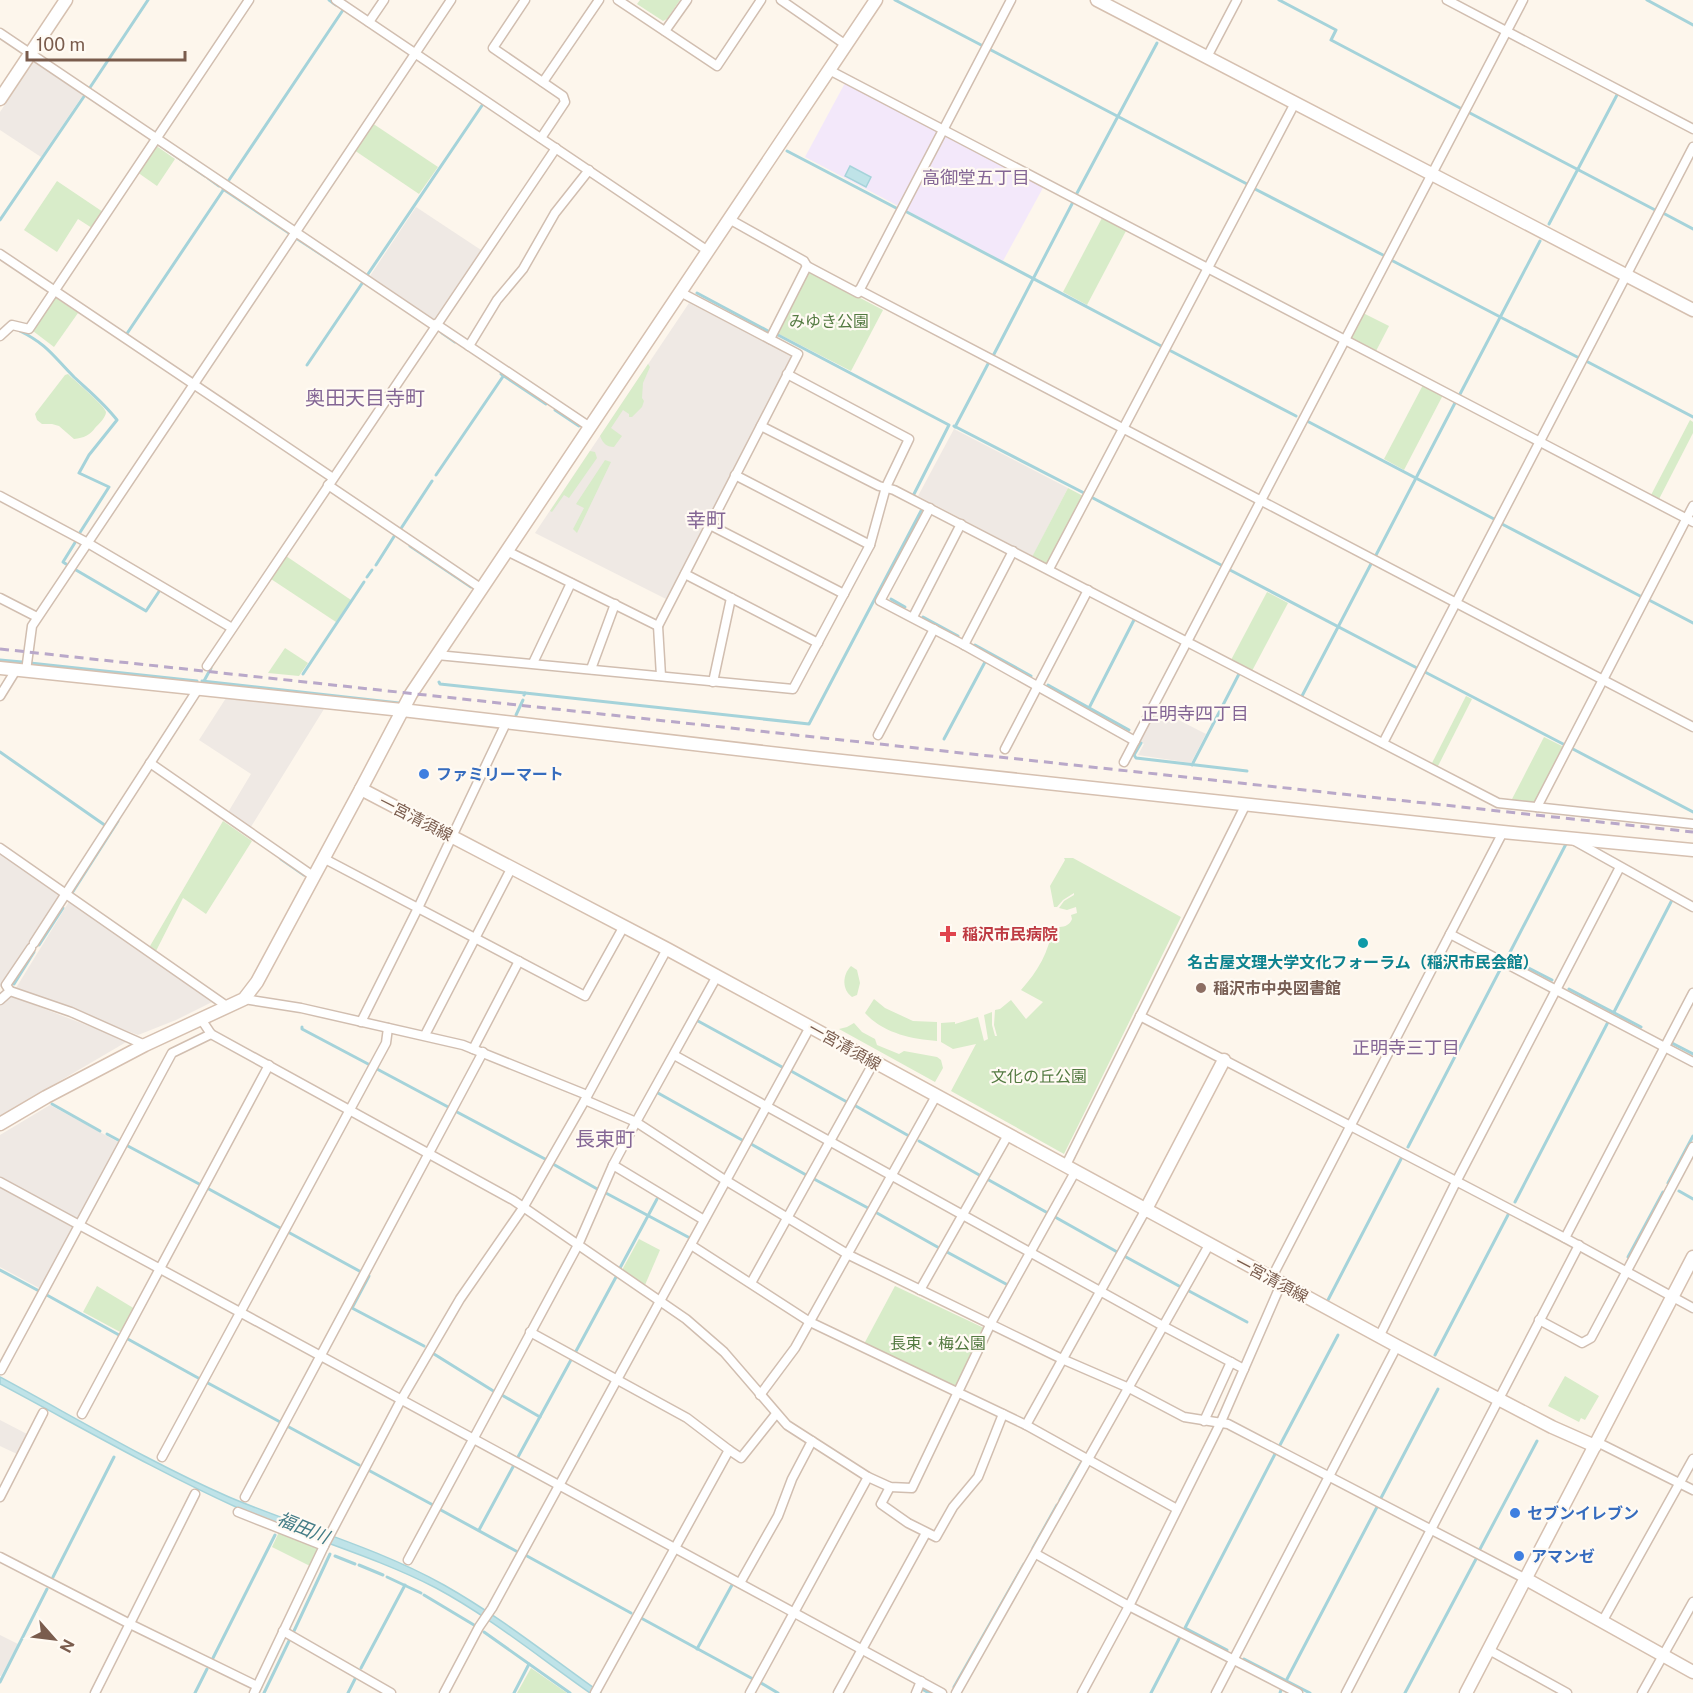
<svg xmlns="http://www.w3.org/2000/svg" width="1693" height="1693" viewBox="0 0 1693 1693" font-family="'Public Sans','Noto Sans JP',sans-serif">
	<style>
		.industrial { fill: #efe9e4 }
		.education { fill: #f3e8fa }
		.green { fill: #d8ecc9 }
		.water { fill: #bfe3e8; stroke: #a5d3da; stroke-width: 1.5 }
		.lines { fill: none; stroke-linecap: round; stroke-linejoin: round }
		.stream { stroke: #a5d3da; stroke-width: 3 }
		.street-casing { stroke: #d1beb0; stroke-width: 11 }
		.secondary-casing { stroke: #d6c0b0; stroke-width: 15 }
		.street { stroke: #fff; stroke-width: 8 }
		.secondary { stroke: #fff; stroke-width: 12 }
		.rail { stroke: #b9a8c9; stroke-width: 3; stroke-dasharray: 9 6; stroke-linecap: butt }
		.shop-dot { fill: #3f7fe0; stroke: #fffaf3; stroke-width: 2 }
		.health-dot { fill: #e0444e; stroke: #fffaf3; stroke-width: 2 }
		.culture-dot { fill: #0f9aa8; stroke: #fffaf3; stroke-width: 2 }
		.education-dot { fill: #8d6e63; stroke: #fffaf3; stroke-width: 2 }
		.labels { text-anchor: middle; stroke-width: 4.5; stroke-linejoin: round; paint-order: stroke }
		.park-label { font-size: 16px; fill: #537a41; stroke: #fffaf3 }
		.shop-label { font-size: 16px; font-weight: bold; fill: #366cbe; stroke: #fffaf3; text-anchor: start }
		.street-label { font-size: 16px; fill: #7a5c4d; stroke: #fffaf3 }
		.health-label { font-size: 16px; font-weight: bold; fill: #be3a42; stroke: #fffaf3; text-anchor: start }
		.culture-label { font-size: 16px; font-weight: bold; fill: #0d838f; stroke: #fffaf3 }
		.education-label { font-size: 16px; font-weight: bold; fill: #785e54; stroke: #fffaf3; text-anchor: start }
		.neighbourhood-label { font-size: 18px; fill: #846695; stroke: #fffaf3 }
		.water-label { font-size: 18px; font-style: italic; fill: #437c86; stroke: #fffaf3 }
		.quarter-label { font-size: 20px; fill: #846695; stroke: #fffaf3 }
	</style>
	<rect width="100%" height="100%" fill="#fdf6ec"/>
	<!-- industrial -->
	<g class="industrial">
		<path d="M33,62L83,95L41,157L0,130V112Z"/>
		<path d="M416,207L481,250L434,319L370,276Z"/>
		<path d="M689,303L792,356L666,599L535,533Z"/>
		<path d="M954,429L1068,488L1033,556L918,496Z"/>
		<path d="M226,698L324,709L249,830L227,814L251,774L199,740Z"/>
		<path d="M1157,709L1206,734L1191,763L1138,755L1144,744L1140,741Z"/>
		<path d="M0,853L62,897L8,979L0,987Z"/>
		<path d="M70,900L214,1001L176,1020L138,1035L16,988Z"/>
		<path d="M11,996L128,1041L0,1116V1006Z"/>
		<path d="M50,1105L120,1143L79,1218L77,1219L0,1177V1135Z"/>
		<path d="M0,1187L72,1227L73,1231L41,1289L0,1267Z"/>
		<path d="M0,1420L27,1434L17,1454L0,1446Z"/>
		<path d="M0,1635L18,1644L1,1676H0Z"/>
	</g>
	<!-- education -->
	<path class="education" d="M845,83L1044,186L1003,261L805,157Z"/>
	<!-- green -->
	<g class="green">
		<path d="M640,0H680L667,19L663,21L637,4Z"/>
		<path d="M372,123L438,167L419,194L354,150Z"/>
		<path d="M155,145L175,159L157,186L137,172Z"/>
		<path d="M57,181L103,212L92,228L78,219L57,252L24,230Z"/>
		<path d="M1103,216L1127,229L1087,305L1063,292Z"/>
		<path d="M807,270L883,310L851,371L775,332Z"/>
		<path d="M53,296L78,313L54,347L33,331L32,329Z"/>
		<path d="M1363,313L1389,326L1375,353L1352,341L1351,335Z"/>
		<path d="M648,364L650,367L643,383L642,398L644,401L642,407L632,417H629V414L623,410L611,428L622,436L614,447C606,447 603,443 600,436Z"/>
		<path d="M68,374C75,381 105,406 106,412C106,417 99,424 95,428C90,435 84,438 74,439L59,426L52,424H42L37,420L35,414L65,375Z"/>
		<path d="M1423,385L1443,395L1404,470L1384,459Z"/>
		<path d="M1690,420L1693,422V433L1658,501L1650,497Z"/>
		<path d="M590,451L595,452L597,458L569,498L564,495L552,512L550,511Z"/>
		<path d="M605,460L611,462L577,533L573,529L584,508L576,504Z"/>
		<path d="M1068,488L1085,497L1047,565L1032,557Z"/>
		<path d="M286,556L351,600L336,622L271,579Z"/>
		<path d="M1267,592L1288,603L1252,671L1231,660Z"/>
		<path d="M285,648L308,663L299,676L268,673Z"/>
		<path d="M1466,696L1472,699L1437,768L1431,765Z"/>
		<path d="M1544,737L1564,747L1535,804L1511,801Z"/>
		<path d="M223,821L252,841L206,914L183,898L156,951L150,946Z"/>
		<path d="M1064,858H1073L1181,917L1064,1154L951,1091L976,1044L953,1049L941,1042V1023L955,1022V1024L978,1017L984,1041L988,1039L984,1015L992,1012V1025L995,1036H997L994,1025L995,1010L1000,1009L1011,1000L1026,1019L1043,1002L1021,990C1038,971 1049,952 1053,926C1061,928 1069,927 1072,919L1071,915L1077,913L1076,907L1067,910L1059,908L1064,901L1074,895V893L1063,900L1057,907H1054L1050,886L1065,860Z"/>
		<path d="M851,966L857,970L860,983L857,995L852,997C842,990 842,975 851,966Z"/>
		<path d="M874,999L885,1008L913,1021L937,1022V1041C911,1039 883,1033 865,1013Z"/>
		<path d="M854,1023L862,1032L875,1039L877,1045L899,1054L904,1051L937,1057L941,1060L943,1068L935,1082L839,1029L847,1027Z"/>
		<path d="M639,1239L660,1250L645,1285L622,1270Z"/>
		<path d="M97,1286L135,1309L122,1333L83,1312Z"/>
		<path d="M895,1286L984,1328L956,1387L864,1344Z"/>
		<path d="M1565,1376L1599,1396L1585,1420L1581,1418L1579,1422L1548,1406Z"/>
		<path d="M279,1532L318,1547L310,1566L272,1547Z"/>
		<path d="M531,1668L567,1693H517Z"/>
	</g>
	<!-- water -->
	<g class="water">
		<path d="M850,166L871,177L866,187L845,176Z"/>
		<path d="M0,1377C76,1418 151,1463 229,1497C300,1527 376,1547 444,1585C499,1616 549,1656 601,1693H590C540,1658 490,1617 436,1588C372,1555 303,1537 238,1508C156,1471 79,1426 0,1384Z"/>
	</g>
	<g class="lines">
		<!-- stream -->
		<g class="stream">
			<path d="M329,0L336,5"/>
			<path d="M895,0L983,46"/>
			<path d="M1279,0L1336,30L1331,40L1460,108"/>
			<path d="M1647,0L1693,25"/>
			<path d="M989,49L1247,184"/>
			<path d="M89,89L148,0"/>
			<path d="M1468,112L1657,211"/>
			<path d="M158,144L205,176"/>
			<path d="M787,151L898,209"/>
			<path d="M208,178L219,186"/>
			<path d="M227,183L343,10"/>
			<path d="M1253,188L1383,255"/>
			<path d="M223,189L289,233"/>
			<path d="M1076,195L1157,43"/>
			<path d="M905,211L1163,347"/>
			<path d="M1663,213L1693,229"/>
			<path d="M0,220L85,95"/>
			<path d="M1549,224L1618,93"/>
			<path d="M296,238L345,270"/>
			<path d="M1391,260L1581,359"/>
			<path d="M368,274L483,104"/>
			<path d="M697,293L768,331"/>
			<path d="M20,331C48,345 53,356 74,377C89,391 104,403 117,420L89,455L79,473L109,487L79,534"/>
			<path d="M442,333L455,342"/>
			<path d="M126,335L224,189"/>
			<path d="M778,335L949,425L914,494"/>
			<path d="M1169,350L1296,416"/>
			<path d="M993,356L1073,202"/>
			<path d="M1586,361L1693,417"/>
			<path d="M307,365L363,282"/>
			<path d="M501,374L546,404"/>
			<path d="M1459,396L1540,241"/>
			<path d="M555,410L579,426"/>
			<path d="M1307,421L1494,519"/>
			<path d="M954,426L1086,494"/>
			<path d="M955,427L989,362"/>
			<path d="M436,475L504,375"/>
			<path d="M1091,497L1221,565"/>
			<path d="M1500,523L1642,597"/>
			<path d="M400,530L432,481"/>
			<path d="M410,546L471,587"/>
			<path d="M1375,557L1456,401"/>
			<path d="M66,564L63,562L76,541"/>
			<path d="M376,565L395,535"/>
			<path d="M76,570L146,611L160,590L162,591"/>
			<path d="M1230,570L1417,668"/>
			<path d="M367,577L372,570"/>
			<path d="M891,599L905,607"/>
			<path d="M1647,599L1693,623"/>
			<path d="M923,617L958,636"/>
			<path d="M975,645L1031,676"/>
			<path d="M0,660L22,662"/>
			<path d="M30,663L197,681"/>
			<path d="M1423,671L1565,745"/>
			<path d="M303,674L364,582"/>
			<path d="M202,681L399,703"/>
			<path d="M204,681L211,668"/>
			<path d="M439,682L440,684L525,693L524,695"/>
			<path d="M1048,685L1129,730"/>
			<path d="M525,693L809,724L921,511"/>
			<path d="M1302,696L1372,562"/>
			<path d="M1089,708L1135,618"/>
			<path d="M516,715L523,700"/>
			<path d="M944,739L985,662"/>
			<path d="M1141,743L1134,755L1136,758L1247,771"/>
			<path d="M1571,748L1693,812"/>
			<path d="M0,752L106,826"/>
			<path d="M1192,765L1240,672"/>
			<path d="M281,859L304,875"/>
			<path d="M72,893L118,821"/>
			<path d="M39,945L63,908"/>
			<path d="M1507,957L1552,980"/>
			<path d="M1507,958L1566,844"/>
			<path d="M14,984L34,952"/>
			<path d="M1569,989L1641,1027"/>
			<path d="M1614,1012L1672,900"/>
			<path d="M698,1021L782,1067"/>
			<path d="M302,1027V1029L370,1065"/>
			<path d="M1670,1042L1693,1054"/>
			<path d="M377,1069L450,1108"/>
			<path d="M791,1071L847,1102"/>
			<path d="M658,1093L742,1140"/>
			<path d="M52,1104L100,1131"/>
			<path d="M854,1105L909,1136"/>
			<path d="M457,1112L545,1159"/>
			<path d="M107,1134L120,1141"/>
			<path d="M919,1141L981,1176"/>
			<path d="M751,1144L808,1176"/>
			<path d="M126,1145L201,1185"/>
			<path d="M1408,1147L1502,966"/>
			<path d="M553,1164L599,1190"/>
			<path d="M814,1179L868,1208"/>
			<path d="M987,1179L1046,1212"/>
			<path d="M1668,1183L1693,1136"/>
			<path d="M207,1188L282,1229"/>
			<path d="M1679,1191L1693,1199"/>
			<path d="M604,1192L688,1237"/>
			<path d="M1515,1202L1608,1022"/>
			<path d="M877,1213L941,1249"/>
			<path d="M1055,1217L1119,1253"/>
			<path d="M288,1232L363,1273"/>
			<path d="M947,1252L1006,1284"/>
			<path d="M1126,1257L1179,1286"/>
			<path d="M1628,1257L1663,1192"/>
			<path d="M620,1268L657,1199"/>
			<path d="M0,1270L39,1291"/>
			<path d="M369,1276L352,1308L424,1346"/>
			<path d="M1189,1291L1247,1322"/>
			<path d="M45,1294L119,1335"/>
			<path d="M1328,1300L1401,1159"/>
			<path d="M126,1338L200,1379"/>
			<path d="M575,1353L616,1277"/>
			<path d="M434,1354L495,1392"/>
			<path d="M1435,1355L1509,1213"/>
			<path d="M206,1382L282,1423"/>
			<path d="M500,1394L540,1417"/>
			<path d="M287,1426L359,1465"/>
			<path d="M1280,1445L1338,1335"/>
			<path d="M518,1457L572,1358"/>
			<path d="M370,1471L433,1505"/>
			<path d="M1381,1498L1438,1389"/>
			<path d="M1060,1500L1081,1463"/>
			<path d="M439,1509L516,1551"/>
			<path d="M479,1530L514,1465"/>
			<path d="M1033,1548L1057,1505"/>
			<path d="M1480,1549L1537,1441"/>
			<path d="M335,1556L355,1564"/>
			<path d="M527,1556L631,1613"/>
			<path d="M359,1565L383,1575"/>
			<path d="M53,1577L114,1457"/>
			<path d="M387,1577L421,1593"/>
			<path d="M424,1595L474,1625"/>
			<path d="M641,1618L753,1679"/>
			<path d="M294,1631L330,1554"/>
			<path d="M484,1632L570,1693"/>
			<path d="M697,1649L732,1585"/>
			<path d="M1227,1650L1185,1628L1275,1454"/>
			<path d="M213,1658L275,1535"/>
			<path d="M1244,1659L1310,1693"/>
			<path d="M361,1668L405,1585"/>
			<path d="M1286,1681L1377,1507"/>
			<path d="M0,1682L47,1589"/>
			<path d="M761,1683L778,1693"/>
			<path d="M954,1687L1024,1564"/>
			<path d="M922,1689L929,1693"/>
			<path d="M195,1693L207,1669"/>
			<path d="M264,1693L289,1641"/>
			<path d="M348,1693L355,1679"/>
			<path d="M514,1693L529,1664"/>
			<path d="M1151,1693L1180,1637"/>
			<path d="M1280,1693L1281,1690"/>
			<path d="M1405,1693L1476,1559"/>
		</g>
		<defs>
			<g id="street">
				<path d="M336,0L708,251"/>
				<path d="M525,0L493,48L563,96L565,102L541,138"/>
				<path d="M618,0L717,66L761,0"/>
				<path d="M781,0L846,45"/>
				<path d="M1447,0L1693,129"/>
				<path d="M369,22L384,0"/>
				<path d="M665,31L687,0"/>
				<path d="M0,33L435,326"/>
				<path d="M1207,57L1237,0"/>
				<path d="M829,70L1693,522"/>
				<path d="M543,82L599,0"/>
				<path d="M729,219L804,261L807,266L858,293L1011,0"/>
				<path d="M0,254L333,478"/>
				<path d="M859,290L1693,727"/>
				<path d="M436,324L590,427"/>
				<path d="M0,336L12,325L29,329L249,0"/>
				<path d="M770,339L807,266"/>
				<path d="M469,346L497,300L523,269L555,213L589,170"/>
				<path d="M761,426L879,486L894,490L1498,803L1693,824"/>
				<path d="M735,475L870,545"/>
				<path d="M328,485L482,589"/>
				<path d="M0,496L86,542L232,628"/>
				<path d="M930,508L880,601L964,645L1135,741"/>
				<path d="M710,525L844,594"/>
				<path d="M507,551L658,626L798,354L680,292"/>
				<path d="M1049,569L1295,103"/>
				<path d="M685,574L818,643"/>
				<path d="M0,598L37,617"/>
				<path d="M913,617L961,524"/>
				<path d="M658,626L661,676"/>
				<path d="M964,645L1013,551"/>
				<path d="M437,655L793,689L870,545L886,487L909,439L787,374"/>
				<path d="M533,663L571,583"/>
				<path d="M207,666L556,148"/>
				<path d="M591,669L615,604"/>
				<path d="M26,671L32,626L451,0"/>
				<path d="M713,682L731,598"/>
				<path d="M0,696L16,670"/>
				<path d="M878,735L934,629"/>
				<path d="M1383,743L1693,147"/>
				<path d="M1005,749L1088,590"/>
				<path d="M1124,762L1523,0"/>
				<path d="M150,763L313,876"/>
				<path d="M1537,807L1693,506"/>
				<path d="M1573,840L1693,907"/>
				<path d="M0,848L228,1007"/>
				<path d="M323,858L585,996L624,926"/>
				<path d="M1450,934L1693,1062"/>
				<path d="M34,943L198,689"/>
				<path d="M10,991L71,1012L145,1045"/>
				<path d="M244,999L301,1008L463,1045L587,1095"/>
				<path d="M0,1000L10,991L6,985L31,948"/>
				<path d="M1140,1016L1565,1238L1693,1308"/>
				<path d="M201,1019L211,1034L513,1200L686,1319L724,1352L787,1425L868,1477L890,1487L912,1488L991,1323L1075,1172"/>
				<path d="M361,1022L418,908L506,723"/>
				<path d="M425,1035L512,867"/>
				<path d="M473,1049L519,961"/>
				<path d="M674,1055L1163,1326L1244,1369"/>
				<path d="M585,1100L636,1122L725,1180L849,1255L1062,1359L1129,1388L1184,1417L1228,1424L1526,1579"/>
				<path d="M613,1165L704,1220"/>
				<path d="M1065,1167L1246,804"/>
				<path d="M0,1182L942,1693"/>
				<path d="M1565,1238L1693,993"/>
				<path d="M691,1245L810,1322L1026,1425L1177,1509"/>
				<path d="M1271,1279L1503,832"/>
				<path d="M751,1283L874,1062"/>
				<path d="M920,1290L1008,1135"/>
				<path d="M1539,1320L1582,1343L1591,1338L1693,1147"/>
				<path d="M530,1332L687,1418L729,1450"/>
				<path d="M1379,1337L1456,1182L1620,867"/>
				<path d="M1,1370L172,1053L211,1034"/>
				<path d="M760,1395L795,1348L936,1096"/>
				<path d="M82,1414L269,1065"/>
				<path d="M1204,1421L1231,1362"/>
				<path d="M1026,1425L1145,1211"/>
				<path d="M1597,1442L1693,1490"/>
				<path d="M162,1457L386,1043L388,1028"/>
				<path d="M890,1487L881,1504L908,1523L936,1537L953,1507L978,1477L1003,1414"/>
				<path d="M0,1497L43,1413"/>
				<path d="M245,1497L483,1052"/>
				<path d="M238,1512L324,1546"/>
				<path d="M1036,1554L1129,1606L1298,1693"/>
				<path d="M0,1557L130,1624L257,1686"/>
				<path d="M408,1560L578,1245L613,1165L636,1122L717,976"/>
				<path d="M740,1583L778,1516L792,1479L812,1441"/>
				<path d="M1602,1622L1693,1459"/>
				<path d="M283,1631L391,1693"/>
				<path d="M1489,1650L1567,1693"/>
				<path d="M95,1693L195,1494"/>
				<path d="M254,1693L324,1546L401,1400L460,1299L523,1208L585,1100L667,949"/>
				<path d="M444,1693L479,1627L492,1608L810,1027"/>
				<path d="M595,1693L729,1450L741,1458L776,1414"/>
				<path d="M750,1693L868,1477"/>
				<path d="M838,1693L926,1533"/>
				<path d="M916,1693L921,1681"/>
				<path d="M956,1693L1209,1245"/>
				<path d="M1082,1693L1129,1606L1220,1424L1281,1284"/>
				<path d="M1216,1693L1397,1346"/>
				<path d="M1346,1693L1579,1245"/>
				<path d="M1642,1693L1693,1602"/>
			</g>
			<g id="secondary">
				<path d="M1097,0L1693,310"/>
				<path d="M0,99L66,0"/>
				<path d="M0,668L402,710L814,758L1503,832L1693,850"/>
				<path d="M361,789L411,694L876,0"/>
				<path d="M0,1124L46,1097L145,1045L244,999L257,982L361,789L667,949L1397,1346L1552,1427L1595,1446"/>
				<path d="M1145,1211L1224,1060"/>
				<path d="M1526,1579L1693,1672"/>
				<path d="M1466,1693L1693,1257"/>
			</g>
		</defs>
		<!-- street casing -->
		<use href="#street" class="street-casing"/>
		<!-- secondary casing -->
		<use href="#secondary" class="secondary-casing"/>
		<!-- street -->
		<use href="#street" class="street"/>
		<!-- secondary -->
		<use href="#secondary" class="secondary"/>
		<!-- rail -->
		<path class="rail" d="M0,649L1693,832"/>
	</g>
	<!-- markers -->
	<g class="shop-dot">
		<circle cx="424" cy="774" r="6"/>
		<circle cx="1515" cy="1513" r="6"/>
		<circle cx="1519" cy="1556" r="6"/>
	</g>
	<path class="health-dot" d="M945 925h6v6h6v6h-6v6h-6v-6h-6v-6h6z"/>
	<circle class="culture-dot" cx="1363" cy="943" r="6"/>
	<circle class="education-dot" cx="1201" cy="988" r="6"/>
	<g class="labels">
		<!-- park labels -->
		<g class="park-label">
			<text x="829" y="327">みゆき公園</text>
			<text x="1039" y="1082">文化の丘公園</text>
			<text x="938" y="1349">長束・梅公園</text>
		</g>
		<!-- shop labels -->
		<g class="shop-label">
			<text x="436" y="780">ファミリーマート</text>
			<text x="1527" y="1519">セブンイレブン</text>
			<text x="1531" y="1562">アマンゼ</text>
		</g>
		<!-- street labels -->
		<g class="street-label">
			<text transform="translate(416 818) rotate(27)" y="6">一宮清須線</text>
			<text transform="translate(845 1046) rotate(29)" y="6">一宮清須線</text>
			<text transform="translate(1272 1279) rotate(28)" y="6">一宮清須線</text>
		</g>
		<!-- health labels -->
		<g class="health-label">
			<text x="962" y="940">稲沢市民病院</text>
		</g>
		<!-- culture labels -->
		<g class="culture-label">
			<text x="1363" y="968">名古屋文理大学文化フォーラム（稲沢市民会館）</text>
		</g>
		<!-- education labels -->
		<g class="education-label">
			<text x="1213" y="994">稲沢市中央図書館</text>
		</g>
		<!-- neighbourhood labels -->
		<g class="neighbourhood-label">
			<text x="976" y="184">高御堂五丁目</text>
			<text x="1195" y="720">正明寺四丁目</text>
			<text x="1406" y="1054">正明寺三丁目</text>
		</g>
		<!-- water labels -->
		<g class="water-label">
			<text transform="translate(303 1528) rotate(22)" y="6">福田川</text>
		</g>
		<!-- quarter labels -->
		<g class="quarter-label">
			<text x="365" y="405">奥田天目寺町</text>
			<text x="706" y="527">幸町</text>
			<text x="605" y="1146">長束町</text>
		</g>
	</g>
	<!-- north arrow -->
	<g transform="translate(54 1639) rotate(118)" stroke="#fffaf3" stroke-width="4.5" paint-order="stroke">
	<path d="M0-4.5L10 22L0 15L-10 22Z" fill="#7a5c4d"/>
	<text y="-9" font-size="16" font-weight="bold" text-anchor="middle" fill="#7a5c4d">N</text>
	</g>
	<!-- scale -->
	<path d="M27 51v9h158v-9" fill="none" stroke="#7a5c4d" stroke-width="3"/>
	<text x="36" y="51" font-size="18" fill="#7a5c4d" stroke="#fffaf3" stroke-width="4.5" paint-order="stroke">100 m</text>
</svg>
